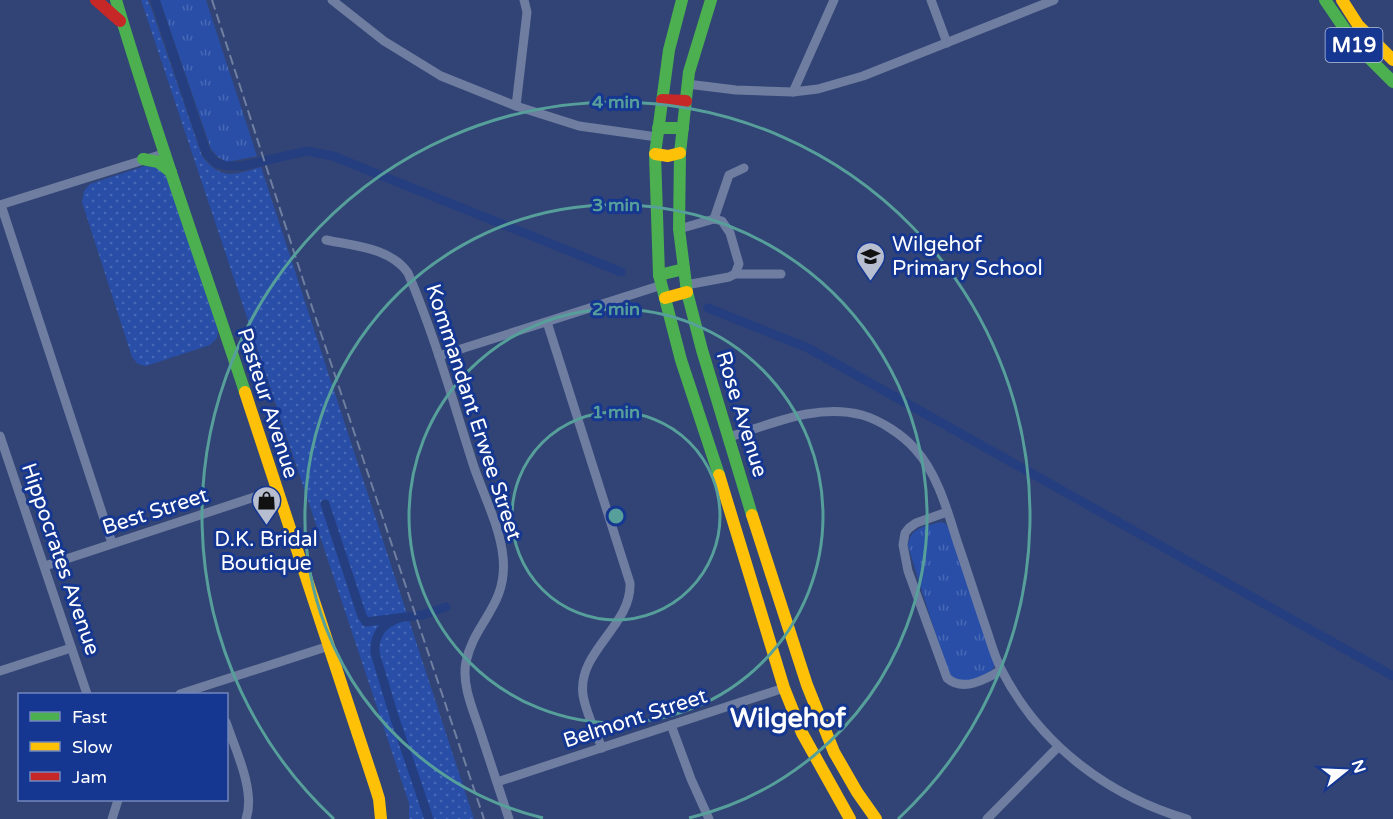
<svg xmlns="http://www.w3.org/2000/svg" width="1393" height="819" viewBox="0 0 1393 819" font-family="'Varela Round',sans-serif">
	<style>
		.grass { fill: url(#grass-tufts) }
		.park { fill: url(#park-dots) }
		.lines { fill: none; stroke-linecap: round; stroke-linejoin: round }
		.canal { stroke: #253e80; stroke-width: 9 }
		.street { stroke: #6e7da0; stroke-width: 9 }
		.fast { stroke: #4caf50; stroke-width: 12 }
		.slow { stroke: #ffc107; stroke-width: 12 }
		.jam { stroke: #c62828; stroke-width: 12 }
		.rail { stroke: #707ea0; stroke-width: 2; stroke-dasharray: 10 4.5; stroke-linecap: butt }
		.ring { fill: none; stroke: #579f9a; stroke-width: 3 }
		.labels { text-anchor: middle; stroke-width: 6; stroke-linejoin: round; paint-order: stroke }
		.shield { fill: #153791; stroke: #b9c3de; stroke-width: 1.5 }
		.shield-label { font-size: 20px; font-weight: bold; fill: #fff }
		.poi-label { font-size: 21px; fill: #fff; stroke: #153791; text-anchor: start }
		.street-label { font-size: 21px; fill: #fff; stroke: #153791 }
		.district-label { font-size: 27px; font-weight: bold; fill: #fff; stroke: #153791 }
		.centre { fill: #579f9a; stroke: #153791; stroke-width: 3 }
		.ring-label { font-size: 18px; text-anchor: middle; font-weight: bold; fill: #579f9a; stroke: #153791; stroke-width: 6; stroke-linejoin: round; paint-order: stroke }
	</style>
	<defs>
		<pattern id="grass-tufts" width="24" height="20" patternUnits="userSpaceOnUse" patternTransform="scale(1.5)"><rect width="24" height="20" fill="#284ea8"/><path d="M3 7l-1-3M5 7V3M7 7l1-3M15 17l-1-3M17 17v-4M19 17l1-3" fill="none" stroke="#4869b5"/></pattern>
		<pattern id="park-dots" width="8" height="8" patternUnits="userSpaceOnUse" patternTransform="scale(1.5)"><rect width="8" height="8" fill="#284ea8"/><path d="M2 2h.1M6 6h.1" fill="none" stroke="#4869b5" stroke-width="1.8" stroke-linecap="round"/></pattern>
	</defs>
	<rect width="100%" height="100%" fill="#314475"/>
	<!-- grass -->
	<g class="grass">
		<path d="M160,0H206L257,156L227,162L218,157L211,149Z"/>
		<path d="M940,522L945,523L949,529L995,664C993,671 990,671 985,675C970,684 963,686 948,674L908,546C910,527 924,527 940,522Z"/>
	</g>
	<!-- park -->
	<g class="park">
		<path d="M141,0H148L153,13L202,156C221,181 234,175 261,167L474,819H409V803Z"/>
		<path d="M145,166L156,167L167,177L218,328L217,338L210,345L146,366L138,364L132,357L82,202L84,191L90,184Z"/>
	</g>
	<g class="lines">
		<!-- canal -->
		<g class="canal">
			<path d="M155,0L206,152L216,163L227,166H242L307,151L333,156L621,272"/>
			<path d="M708,308L808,348L1393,676"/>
			<path d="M325,504L362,616L366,622L422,615L446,607"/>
			<path d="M399,618C382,624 374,635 375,653L394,716L429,819"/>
		</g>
		<!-- street -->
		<g class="street">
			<path d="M332,0L384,41L441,76L516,106L579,126L657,137"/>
			<path d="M931,0L947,43"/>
			<path d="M687,84L736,90L793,92L818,89L863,76L1054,0"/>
			<path d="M793,92L834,0"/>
			<path d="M516,106L527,12L524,0"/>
			<path d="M0,205L166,153"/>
			<path d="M1,205L112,543"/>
			<path d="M714,219L729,175L744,168"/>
			<path d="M679,229L714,219L722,221L730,233L739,264L735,274L729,277L686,285"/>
			<path d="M326,240C355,246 391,248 408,273C435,336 453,402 474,467C484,496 500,527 503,557C508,606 474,622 466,662C461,686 475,714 482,737C491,764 500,792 509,819"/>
			<path d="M735,274H781"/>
			<path d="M547,322L630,583C632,626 577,651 583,695C586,713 595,731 602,748"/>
			<path d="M439,356L662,285"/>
			<path d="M0,436L87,694"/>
			<path d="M729,437C772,424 817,403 862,415C880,420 903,435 915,449C938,474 948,513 958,544C968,573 977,602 987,631C991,643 995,657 1001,669C1039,744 1108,796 1187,819"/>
			<path d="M947,512L916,523L909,528L905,533L903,545L908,571L947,678C963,692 985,680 1001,670"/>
			<path d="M45,566L276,490"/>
			<path d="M0,671L71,648"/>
			<path d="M180,694L329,646"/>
			<path d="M226,722C235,749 256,791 246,819"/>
			<path d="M671,725L691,779L709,819"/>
			<path d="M497,782L784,688"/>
			<path d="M112,819L118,800"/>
			<path d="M987,819L1058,747"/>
		</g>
		<!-- fast -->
		<g class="fast">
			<path d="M116,0C155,132 202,262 245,392"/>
			<path d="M682,0L669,50L655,154L659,275L681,360L719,475"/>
			<path d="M711,0L689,72L680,153L679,229L687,292L702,350L752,515"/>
			<path d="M1325,0L1355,44L1393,82"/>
			<path d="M658,128H683"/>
			<path d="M143,159L158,162L171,172"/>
			<path d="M659,275L684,269"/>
		</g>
		<!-- slow -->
		<g class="slow">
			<path d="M1342,0L1358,25L1393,60"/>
			<path d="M655,154L668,156L680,153"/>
			<path d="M665,298L687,292"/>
			<path d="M245,392L375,786L379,799L381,819"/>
			<path d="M719,475L784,688L802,733L850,819"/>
			<path d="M752,515L807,685L834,752L857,792L876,819"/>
		</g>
		<!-- jam -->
		<g class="jam">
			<path d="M96,0L120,21"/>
			<path d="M662,100L686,101"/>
		</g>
		<!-- rail -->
		<path class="rail" d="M212,0L306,289L484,819"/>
	</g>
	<!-- distance rings -->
	<g class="ring">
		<circle cx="616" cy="516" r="104"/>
		<circle cx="616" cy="516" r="207"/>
		<path d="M543 818A311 311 0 1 1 689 818"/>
		<path d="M334 819A414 414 0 1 1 898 819"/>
	</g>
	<!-- icons -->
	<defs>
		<symbol id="school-pin" viewBox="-11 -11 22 30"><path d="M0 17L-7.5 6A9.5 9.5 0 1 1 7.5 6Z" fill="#b7becf" stroke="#153791"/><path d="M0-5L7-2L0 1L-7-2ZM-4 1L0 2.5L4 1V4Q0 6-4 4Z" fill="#111"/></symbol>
		<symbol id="shop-pin" viewBox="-11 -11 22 30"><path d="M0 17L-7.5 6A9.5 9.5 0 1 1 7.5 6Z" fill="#b7becf" stroke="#153791"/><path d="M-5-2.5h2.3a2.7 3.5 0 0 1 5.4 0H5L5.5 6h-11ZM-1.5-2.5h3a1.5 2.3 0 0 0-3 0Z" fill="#111"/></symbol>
	</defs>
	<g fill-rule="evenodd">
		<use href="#school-pin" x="854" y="240" width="33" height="45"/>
		<use href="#shop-pin" x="250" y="484" width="33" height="45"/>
	</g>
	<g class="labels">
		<!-- shield labels -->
		<rect class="shield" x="1325.5" y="28" width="57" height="34" rx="4.5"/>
		<g class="shield-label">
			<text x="1354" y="52">M19</text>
		</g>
		<!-- poi labels -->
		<g class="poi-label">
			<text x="892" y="251">Wilgehof<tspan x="892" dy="24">Primary School</tspan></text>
			<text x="266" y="546" text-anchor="middle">D.K. Bridal<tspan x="266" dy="24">Boutique</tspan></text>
		</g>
		<!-- street labels -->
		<g class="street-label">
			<text transform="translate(268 403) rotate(72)" y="7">Pasteur Avenue</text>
			<text transform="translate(474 412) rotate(72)" y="7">Kommandant Erwee Street</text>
			<text transform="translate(742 414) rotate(73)" y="7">Rose Avenue</text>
			<text transform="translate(155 511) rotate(-18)" y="7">Best Street</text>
			<text transform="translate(61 559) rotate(71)" y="7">Hippocrates Avenue</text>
			<text transform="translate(635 718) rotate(-18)" y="7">Belmont Street</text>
		</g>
		<!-- district labels -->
		<g class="district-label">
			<text x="788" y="727">Wilgehof</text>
		</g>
	</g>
	<circle cx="616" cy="516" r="9" class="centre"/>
	<g class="ring-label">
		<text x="616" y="108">4 min</text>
		<text x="616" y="211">3 min</text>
		<text x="616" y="315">2 min</text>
		<text x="616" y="418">1 min</text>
	</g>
	<!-- legend -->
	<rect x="18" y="693" width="210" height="108" fill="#153791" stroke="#7387bd" stroke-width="1.5"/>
	<rect x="30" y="712" width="30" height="9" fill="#4caf50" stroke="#7387bd" stroke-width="1.5"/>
	<text x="72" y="723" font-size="18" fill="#ffffff">Fast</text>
	<rect x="30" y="742" width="30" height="9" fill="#ffc107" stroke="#7387bd" stroke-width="1.5"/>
	<text x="72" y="753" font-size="18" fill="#ffffff">Slow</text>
	<rect x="30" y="772" width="30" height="9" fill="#c62828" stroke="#7387bd" stroke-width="1.5"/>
	<text x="72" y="783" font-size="18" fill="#ffffff">Jam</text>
	<!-- north arrow -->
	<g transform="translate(1345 771) rotate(72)" stroke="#153791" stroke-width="4.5" paint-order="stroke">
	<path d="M0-4.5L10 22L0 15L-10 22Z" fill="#ffffff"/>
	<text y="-9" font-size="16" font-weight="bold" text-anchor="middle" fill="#ffffff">N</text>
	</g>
</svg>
